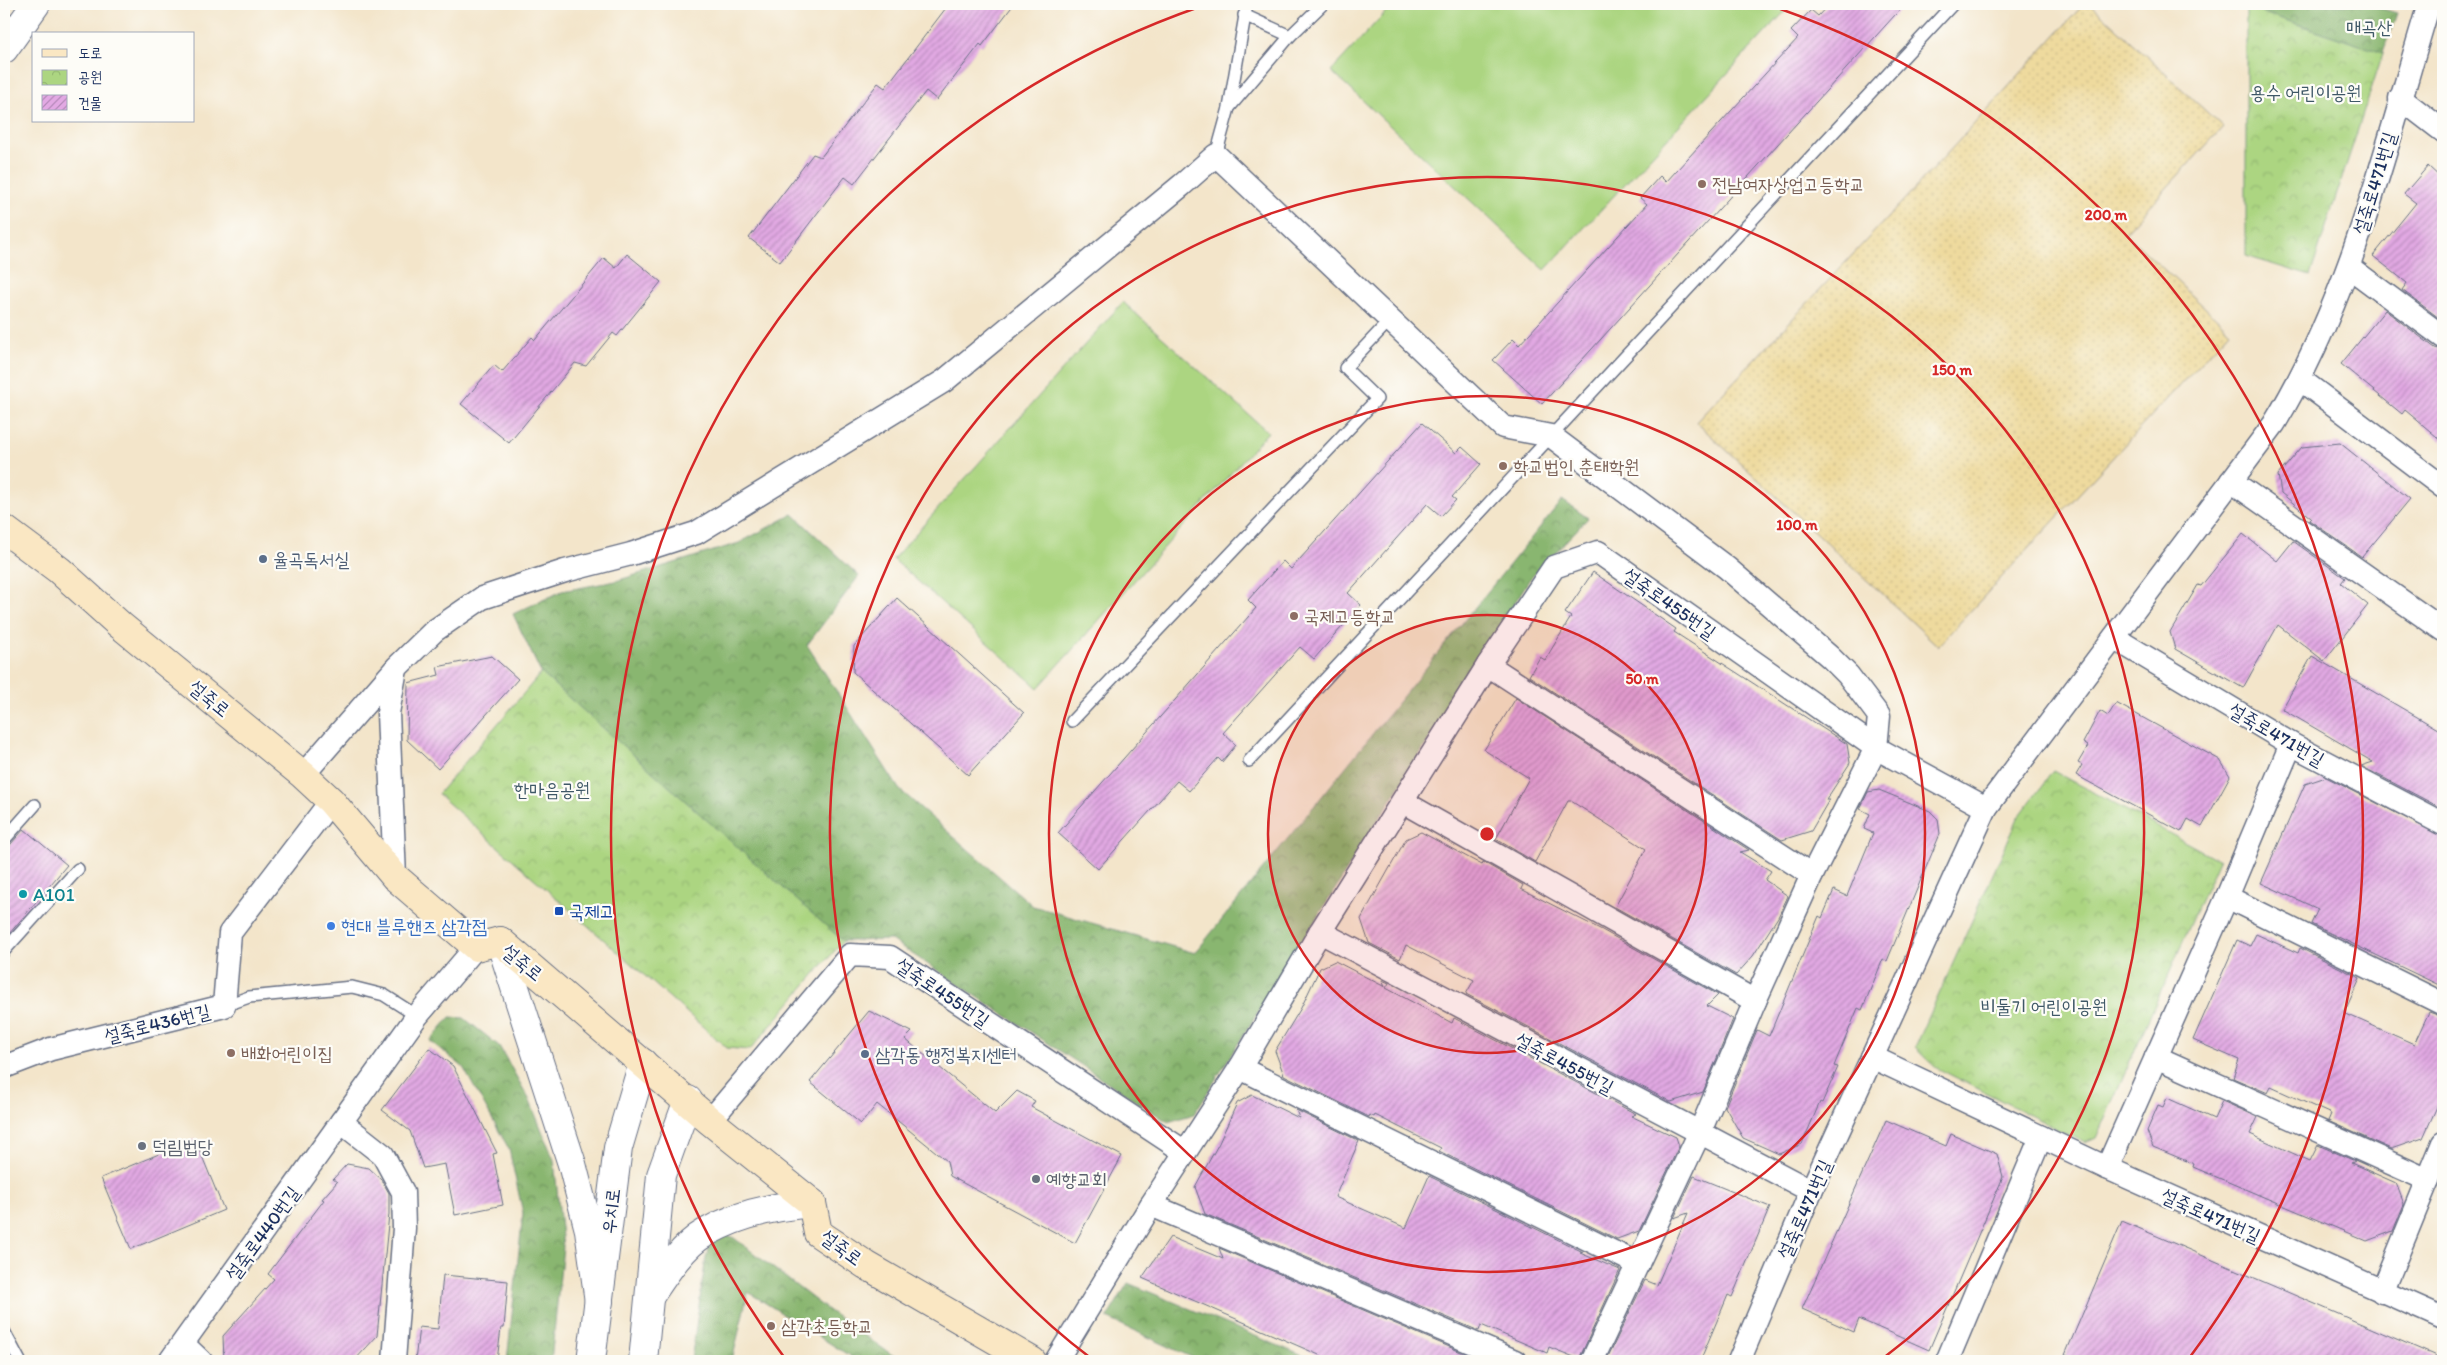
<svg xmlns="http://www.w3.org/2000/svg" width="2447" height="1365" viewBox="0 0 2447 1365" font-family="Itim,'Poor Story',sans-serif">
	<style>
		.grass { fill: #acd581; stroke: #648270 }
		.forest { fill: url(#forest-crowns); stroke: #527266 }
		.sand { fill: url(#sand-dots); stroke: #84847e }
		.park { fill: url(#park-crowns); stroke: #648270 }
		.building { fill: url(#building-hatch) }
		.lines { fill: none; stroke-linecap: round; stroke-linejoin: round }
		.service-casing { stroke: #676f84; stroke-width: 14 }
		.minor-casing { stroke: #676f84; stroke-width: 25 }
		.tertiary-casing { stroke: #676f84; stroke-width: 30 }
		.secondary-casing { stroke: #676f84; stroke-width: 30 }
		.service { stroke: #fff; stroke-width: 11 }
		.minor { stroke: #fff; stroke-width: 22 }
		.tertiary { stroke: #fff; stroke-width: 28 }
		.secondary { stroke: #fae7c3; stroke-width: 28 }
		.ring { fill: none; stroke: #d62828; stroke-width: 2.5 }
		.education-dot { fill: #8d6e63; stroke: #fdfcf7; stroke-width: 2 }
		.service-dot { fill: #5c6f8a; stroke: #fdfcf7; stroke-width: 2 }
		.culture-dot { fill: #0f9aa8; stroke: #fdfcf7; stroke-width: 2 }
		.transit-dot { fill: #1a4fb4; stroke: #fdfcf7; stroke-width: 2 }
		.shop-dot { fill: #3f7fe0; stroke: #fdfcf7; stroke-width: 2 }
		.worship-dot { fill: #6b7280; stroke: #fdfcf7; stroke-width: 2 }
		.labels { text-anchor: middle; stroke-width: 4.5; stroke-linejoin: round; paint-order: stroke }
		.park-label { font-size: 19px; fill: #3f5867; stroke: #fdfcf7 }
		.street-label { font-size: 19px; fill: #1b2f5e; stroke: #fdfcf7 }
		.education-label { font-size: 19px; fill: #785e54; stroke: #fdfcf7; text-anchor: start }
		.service-label { font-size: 19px; fill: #4e5e75; stroke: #fdfcf7; text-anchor: start }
		.culture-label { font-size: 19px; fill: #0d838f; stroke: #fdfcf7; text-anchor: start }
		.transit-label { font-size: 19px; fill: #164399; stroke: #fdfcf7; text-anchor: start }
		.shop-label { font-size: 19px; fill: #366cbe; stroke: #fdfcf7; text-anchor: start }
		.worship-label { font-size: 19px; fill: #5b616d; stroke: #fdfcf7; text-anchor: start }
		.centre { fill: #d62828; stroke: #fdfcf7; stroke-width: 2.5 }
		.ring-label { font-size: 15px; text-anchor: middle; font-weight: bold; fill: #d62828; stroke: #fdfcf7; stroke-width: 4.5; stroke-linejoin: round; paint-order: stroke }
	</style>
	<defs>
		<pattern id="forest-crowns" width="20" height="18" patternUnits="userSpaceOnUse" patternTransform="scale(1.25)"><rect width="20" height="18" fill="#89b66f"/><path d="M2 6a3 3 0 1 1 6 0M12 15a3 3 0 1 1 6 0" fill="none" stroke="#6f945e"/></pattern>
		<pattern id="sand-dots" width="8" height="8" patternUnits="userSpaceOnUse" patternTransform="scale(1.25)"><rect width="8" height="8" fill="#eeda9e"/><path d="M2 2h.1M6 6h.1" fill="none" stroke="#ccbb8a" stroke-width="1.8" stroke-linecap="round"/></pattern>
		<pattern id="park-crowns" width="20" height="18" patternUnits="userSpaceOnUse" patternTransform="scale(1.25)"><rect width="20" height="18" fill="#acd581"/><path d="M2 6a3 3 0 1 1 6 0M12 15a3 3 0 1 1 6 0" fill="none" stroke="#93b772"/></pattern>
		<pattern id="building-hatch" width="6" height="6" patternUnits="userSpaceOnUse" patternTransform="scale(1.25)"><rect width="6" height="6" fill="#e2a9e3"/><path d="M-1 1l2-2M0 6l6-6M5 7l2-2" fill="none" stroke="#b68abb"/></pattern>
	</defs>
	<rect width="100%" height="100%" fill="#fdfcf7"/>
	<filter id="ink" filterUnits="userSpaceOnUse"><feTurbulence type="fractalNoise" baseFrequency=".02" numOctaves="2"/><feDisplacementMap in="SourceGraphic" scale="10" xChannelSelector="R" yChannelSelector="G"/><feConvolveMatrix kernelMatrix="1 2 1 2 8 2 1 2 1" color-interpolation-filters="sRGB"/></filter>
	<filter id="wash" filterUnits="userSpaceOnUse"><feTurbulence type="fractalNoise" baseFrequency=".0096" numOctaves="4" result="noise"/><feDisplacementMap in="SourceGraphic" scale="20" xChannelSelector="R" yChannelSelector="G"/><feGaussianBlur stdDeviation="1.12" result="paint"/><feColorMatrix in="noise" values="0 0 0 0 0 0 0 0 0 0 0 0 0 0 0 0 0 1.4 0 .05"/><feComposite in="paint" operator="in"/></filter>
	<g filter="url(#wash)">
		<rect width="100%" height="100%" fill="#f3e5ca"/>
		<!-- grass -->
		<g class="grass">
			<path d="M1393,4H1792L1545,270L1331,71Z"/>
			<path d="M1123,302L1268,432L1038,688L893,559Z"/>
		</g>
		<!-- forest -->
		<g class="forest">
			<path d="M2241,4H2365L2397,13L2383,53L2246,7Z"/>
			<path d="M1562,500L1588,518L1529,580L1194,1114L1168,1122L891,940L843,941L541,673L513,614L562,591L616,581L739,543L793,514L859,576L807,645L899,789L1033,906L1195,953Z"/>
			<path d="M450,1017L464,1018L499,1046L529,1099L554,1160L563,1247L551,1361H507L523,1213L509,1149L463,1067L430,1041Z"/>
			<path d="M716,1231L734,1238L829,1311L901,1361H858L748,1292L732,1361H691L706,1257Z"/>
			<path d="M1128,1283L1315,1361H1200L1107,1318Z"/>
		</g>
		<!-- sand -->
		<path class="sand" d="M2084,4H2090L2223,127L2125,233L2230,331L1938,646L1696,422L1932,170Z"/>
		<!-- park -->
		<g class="park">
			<path d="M2246,7L2383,53L2310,276L2246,256Z"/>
			<path d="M541,673L843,941L750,1050L727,1048L438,794Z"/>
			<path d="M2053,771L2219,860L2096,1138L2085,1143L1935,1067L1915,1048L2018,818Z"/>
		</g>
		<g id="blocks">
			<!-- building -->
			<g class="building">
				<path d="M949,4H1014L982,46L980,44L937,100L926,91L854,184L845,177L780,262L749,238L813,154L821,157L878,83L885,88Z"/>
				<path d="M1829,4H1905L1542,404L1493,360L1513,339L1519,345L1647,204L1640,198L1660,176L1666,182L1798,38L1791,31L1811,10L1818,16Z"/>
				<path d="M2428,166L2443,180V321L2402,290L2407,283L2373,256L2416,203L2404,194Z"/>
				<path d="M627,254L661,282L617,336L613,333L586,366L575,363L509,443L461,404L494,365L502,372L532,337L535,340L604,258L616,268Z"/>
				<path d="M2385,310L2435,348L2443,350V442L2405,410L2402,414L2341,364Z"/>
				<path d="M1422,423L1456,453L1462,447L1481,464L1452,497L1456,500L1441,516L1427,504L1348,593L1361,605L1314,659L1300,647L1223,733L1236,745L1222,762L1218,758L1189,791L1177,781L1098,869L1058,833L1256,608L1248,600L1283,561L1291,569Z"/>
				<path d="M2340,443L2410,499L2362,557L2309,520L2311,518L2281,493L2278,475L2302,447Z"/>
				<path d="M2243,534L2277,561L2293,541L2345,578L2341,583L2368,605L2324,661L2278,625L2243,688L2175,649L2170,632L2198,585L2201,586Z"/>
				<path d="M1593,572L1676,629L1674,632L1847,744L1850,763L1826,800H1829L1811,831L1782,840L1529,676L1540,657L1545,660L1571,617L1565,613Z"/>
				<path d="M897,598L1024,713L968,775L853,672L854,646Z"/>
				<path d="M492,656L518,679L438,769L407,740L408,683L439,675L437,667Z"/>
				<path d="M2312,656L2443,732V809L2361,766L2373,762L2282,709Z"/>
				<path d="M1516,698L1749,850L1740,852L1771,871L1765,880L1788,896L1778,917L1753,956L1736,975L1615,907L1646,849L1571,801H1568L1535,862L1496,839L1529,778L1484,750Z"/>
				<path d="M2116,703L2220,760L2230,776L2202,827L2188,819L2181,832L2076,775L2082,765L2078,763L2088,746L2083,743L2100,711L2108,716Z"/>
				<path d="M2326,777L2443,837V989L2441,986L2311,924L2318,909L2261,883L2305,784Z"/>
				<path d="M1879,790L1930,811L1938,819L1940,834L1887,961L1883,959L1862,1010L1858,1008L1834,1066L1838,1067L1822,1103L1820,1102L1802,1144L1779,1154L1743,1138L1725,1107L1757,1030L1769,1036L1819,916L1822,918L1834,890L1847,896L1873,833L1864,829L1870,814L1860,809L1868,792Z"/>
				<path d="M24,829L67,865L4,940V847L10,845Z"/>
				<path d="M1421,832L1482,865L1483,862L1523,885L1521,889L1602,930L1718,995L1707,1006L1733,1019L1703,1092L1671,1102L1466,994L1474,980L1406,945L1400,959L1369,943L1361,919L1406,839Z"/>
				<path d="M2256,934L2298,953L2300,948L2360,978L2344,1013L2414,1044L2429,1012L2443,1017V1093L2423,1138L2391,1149L2328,1121L2331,1114L2271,1087L2268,1093L2233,1078L2239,1060L2193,1040L2237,940L2250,946Z"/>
				<path d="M1335,961L1385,987L1382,980L1389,983L1386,988L1452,1023L1454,1018L1636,1114L1631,1116L1676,1137L1679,1146L1639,1231L1617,1239L1439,1151L1441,1148L1375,1115L1374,1117L1370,1115L1369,1117L1284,1075L1275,1051L1301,1008L1320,968Z"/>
				<path d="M869,1011L912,1032L905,1039L995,1113L1017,1091L1035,1101L1031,1107L1122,1156L1075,1243L950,1176L947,1161L877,1104L861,1124L810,1082Z"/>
				<path d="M429,1048L453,1066L497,1153L493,1154L503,1205L455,1215L445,1164L423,1168L410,1131L382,1110Z"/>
				<path d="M1252,1095L1299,1118L1296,1110L1359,1141L1335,1197L1406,1228L1429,1176L1583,1252L1580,1253L1620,1270L1579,1359L1549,1347L1547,1353L1481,1325L1479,1331L1205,1214L1195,1187L1219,1143L1237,1103Z"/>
				<path d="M2167,1098L2214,1119L2222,1101L2258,1117L2250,1134L2310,1161L2318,1145L2355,1161L2351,1163L2396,1183L2404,1204L2393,1231L2367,1241L2193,1167L2194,1164L2153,1147L2147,1131L2158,1105L2163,1107Z"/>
				<path d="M1886,1120L1946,1146L1951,1134L1997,1154L2003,1177L1929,1350L1859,1319L1854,1332L1802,1309Z"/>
				<path d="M195,1139L224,1210L131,1249L101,1178Z"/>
				<path d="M347,1164L369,1168L381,1179L389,1193V1214L377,1336L354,1361H224L223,1336L274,1279L268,1274L324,1200L322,1199L337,1182L333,1179Z"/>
				<path d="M1694,1176L1770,1207L1732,1297L1728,1295L1700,1361H1606L1645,1280L1657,1285L1688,1213L1674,1218Z"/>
				<path d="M2122,1221L2443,1359V1361H2080L2065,1355Z"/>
				<path d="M1170,1237L1223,1259L1219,1248L1468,1355L1466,1361H1333L1142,1278Z"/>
				<path d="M443,1275L508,1281L504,1328H501L497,1361H415L419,1327L438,1329Z"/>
			</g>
		</g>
	</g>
	<g filter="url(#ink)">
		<use href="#blocks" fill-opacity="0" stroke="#676f84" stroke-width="1"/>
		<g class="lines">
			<defs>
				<g id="service">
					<path d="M1244,15L1290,36"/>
					<path d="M1229,108L1290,36L1323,4"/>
					<path d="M1216,155L1229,108L1247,4"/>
					<path d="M1072,721L1377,399L1345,368L1391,319"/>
					<path d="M1249,761L1953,4"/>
					<path d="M4,840L35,805"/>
					<path d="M4,951L78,869"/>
					<path d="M224,1006L249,997L352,987L384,995L417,1016"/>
					<path d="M4,1331L20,1361"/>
				</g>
				<g id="minor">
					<path d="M2400,98L2443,131"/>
					<path d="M2349,267L2443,337"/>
					<path d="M2301,380L2443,487"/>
					<path d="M2231,481L2443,630"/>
					<path d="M2114,638L2291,744L2443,824"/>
					<path d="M1488,665L1812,875"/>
					<path d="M303,775L397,667L434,631L482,598L565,571L631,554L696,533L944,381L1182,185L1216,155L1503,427L1551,436L1727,568L1830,657L1848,675L1879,716L1876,748L1812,875L1755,1001L1699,1134L1592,1361"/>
					<path d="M1403,802L1755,1001"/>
					<path d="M395,877L388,713L396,669"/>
					<path d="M2227,897L2443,1004"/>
					<path d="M1320,932L1811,1191"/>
					<path d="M1872,1057L2107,1168L2443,1318"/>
					<path d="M2156,1057L2428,1180"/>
					<path d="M4,1067L51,1049L224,1006L230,933L331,801"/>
					<path d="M1240,1068L1638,1264"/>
					<path d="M710,1121L850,955L890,957L1185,1152"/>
					<path d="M341,1122L383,1155L403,1192L404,1228L394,1361"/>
					<path d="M2107,1168L2227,897L2291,744"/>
					<path d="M1151,1205L1515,1361"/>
					<path d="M2382,1292L2443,1143"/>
					<path d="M183,1344L201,1361"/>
					<path d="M170,1361L417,1016L476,947"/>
					<path d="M1056,1361L1151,1205L1240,1068L1320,932L1488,665L1554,567L1598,552L1876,748L1986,808"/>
					<path d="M1739,1361L1811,1191L1986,808L2274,424C2352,296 2386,146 2429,4"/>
					<path d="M1947,1361L2041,1137"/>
				</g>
				<g id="tertiary">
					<path d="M4,49L36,4"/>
					<path d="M500,941L572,1164L589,1230L599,1302"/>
					<path d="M650,1296C664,1275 683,1245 705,1233C736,1215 777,1206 812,1203"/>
					<path d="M591,1361L618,1148L643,1063"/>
					<path d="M643,1361L661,1175L688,1100"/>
				</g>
				<path id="secondary" d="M4,529L59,570L120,625L303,775L331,801L395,877L476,947L500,941L710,1121L812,1203L818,1233L866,1265L1032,1361"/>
			</defs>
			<!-- service casing -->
			<use href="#service" class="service-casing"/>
			<!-- minor casing -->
			<use href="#minor" class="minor-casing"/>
			<!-- tertiary casing -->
			<use href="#tertiary" class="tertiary-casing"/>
			<!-- secondary casing -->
			<use href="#secondary" class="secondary-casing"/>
			<!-- service -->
			<use href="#service" class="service"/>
			<!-- minor -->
			<use href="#minor" class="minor"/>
			<!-- tertiary -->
			<use href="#tertiary" class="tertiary"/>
			<!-- secondary -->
			<use href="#secondary" class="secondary"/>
		</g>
	</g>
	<!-- distance rings -->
	<circle cx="1487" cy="834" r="219" fill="#d62828" fill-opacity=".12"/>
	<g class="ring">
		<circle cx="1487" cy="834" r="219"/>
		<circle cx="1487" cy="834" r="438"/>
		<path d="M1092 1359A657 657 0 1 1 1882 1359"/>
		<path d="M787 1361A876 876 0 0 1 1202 6M1772 6A876 876 0 0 1 2187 1361"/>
	</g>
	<!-- markers -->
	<g class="education-dot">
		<circle cx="1702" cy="184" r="5"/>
		<circle cx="1503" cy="466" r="5"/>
		<circle cx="1294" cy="616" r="5"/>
		<circle cx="231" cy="1053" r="5"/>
		<circle cx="771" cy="1326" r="5"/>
	</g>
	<g class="service-dot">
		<circle cx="263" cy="559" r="5"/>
		<circle cx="865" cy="1054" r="5"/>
	</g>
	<circle class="culture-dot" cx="23" cy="894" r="5"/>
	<rect class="transit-dot" x="554" y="906" width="10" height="10" rx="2.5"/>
	<circle class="shop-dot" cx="331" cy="926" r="5"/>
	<g class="worship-dot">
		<circle cx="142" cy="1146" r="5"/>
		<circle cx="1036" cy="1179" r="5"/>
	</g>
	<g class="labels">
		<!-- park labels -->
		<g class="park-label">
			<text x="2369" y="34">매곡산</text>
			<text x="2306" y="99">용수 어린이공원</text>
			<text x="552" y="796">한마음공원</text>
			<text x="2044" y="1013">비둘기 어린이공원</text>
		</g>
		<!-- street labels -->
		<g class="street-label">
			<text transform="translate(2374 183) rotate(-73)" y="7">설죽로471번길</text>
			<text transform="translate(1670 603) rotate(35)" y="7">설죽로455번길</text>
			<text transform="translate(210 698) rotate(39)" y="7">설죽로</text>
			<text transform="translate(2277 734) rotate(30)" y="7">설죽로471번길</text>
			<text transform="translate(523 962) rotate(39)" y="7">설죽로</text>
			<text transform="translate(943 992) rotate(34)" y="7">설죽로455번길</text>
			<text transform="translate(157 1023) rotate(-14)" y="7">설죽로436번길</text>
			<text transform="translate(1565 1063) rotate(28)" y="7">설죽로455번길</text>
			<text transform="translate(1804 1209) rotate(-66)" y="7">설죽로471번길</text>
			<text transform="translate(610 1211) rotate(-83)" y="7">우치로</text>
			<text transform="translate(2211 1215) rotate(24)" y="7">설죽로471번길</text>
			<text transform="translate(262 1233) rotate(-54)" y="7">설죽로440번길</text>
			<text transform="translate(842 1247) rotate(36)" y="7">설죽로</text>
		</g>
		<!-- education labels -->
		<g class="education-label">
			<text x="1712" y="191">전남여자상업고등학교</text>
			<text x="1513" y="473">학교법인 춘태학원</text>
			<text x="1304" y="623">국제고등학교</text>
			<text x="241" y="1060">배화어린이집</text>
			<text x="781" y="1333">삼각초등학교</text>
		</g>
		<!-- service labels -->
		<g class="service-label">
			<text x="273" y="566">율곡독서실</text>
			<text x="875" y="1061">삼각동 행정복지센터</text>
		</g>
		<!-- culture labels -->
		<g class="culture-label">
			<text x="33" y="901">A101</text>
		</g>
		<!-- transit labels -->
		<g class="transit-label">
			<text x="569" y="918">국제고</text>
		</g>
		<!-- shop labels -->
		<g class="shop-label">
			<text x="341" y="933">현대 블루핸즈 삼각점</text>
		</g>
		<!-- worship labels -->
		<g class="worship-label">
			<text x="152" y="1153">덕림법당</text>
			<text x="1046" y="1186">예향교회</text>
		</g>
	</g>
	<circle cx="1487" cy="834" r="8" class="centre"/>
	<g class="ring-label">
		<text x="2106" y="220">200 m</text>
		<text x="1952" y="375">150 m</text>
		<text x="1797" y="530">100 m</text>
		<text x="1642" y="684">50 m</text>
	</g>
	<!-- margin -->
	<rect width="2447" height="1365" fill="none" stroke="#fdfcf7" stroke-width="20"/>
	<!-- legend -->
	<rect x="32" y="32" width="162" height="90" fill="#fdfcf7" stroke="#a3aaba"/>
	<rect x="42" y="49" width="25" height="8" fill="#fae7c3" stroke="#a3aaba"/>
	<text x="78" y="58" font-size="15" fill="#1b2f5e">도로</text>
	<rect x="42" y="70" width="25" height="15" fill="url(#park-crowns)" stroke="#a3aaba"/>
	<text x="78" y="82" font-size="15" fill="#1b2f5e">공원</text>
	<rect x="42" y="95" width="25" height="15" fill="url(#building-hatch)" stroke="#a3aaba"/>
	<text x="78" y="108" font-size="15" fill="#1b2f5e">건물</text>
</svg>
